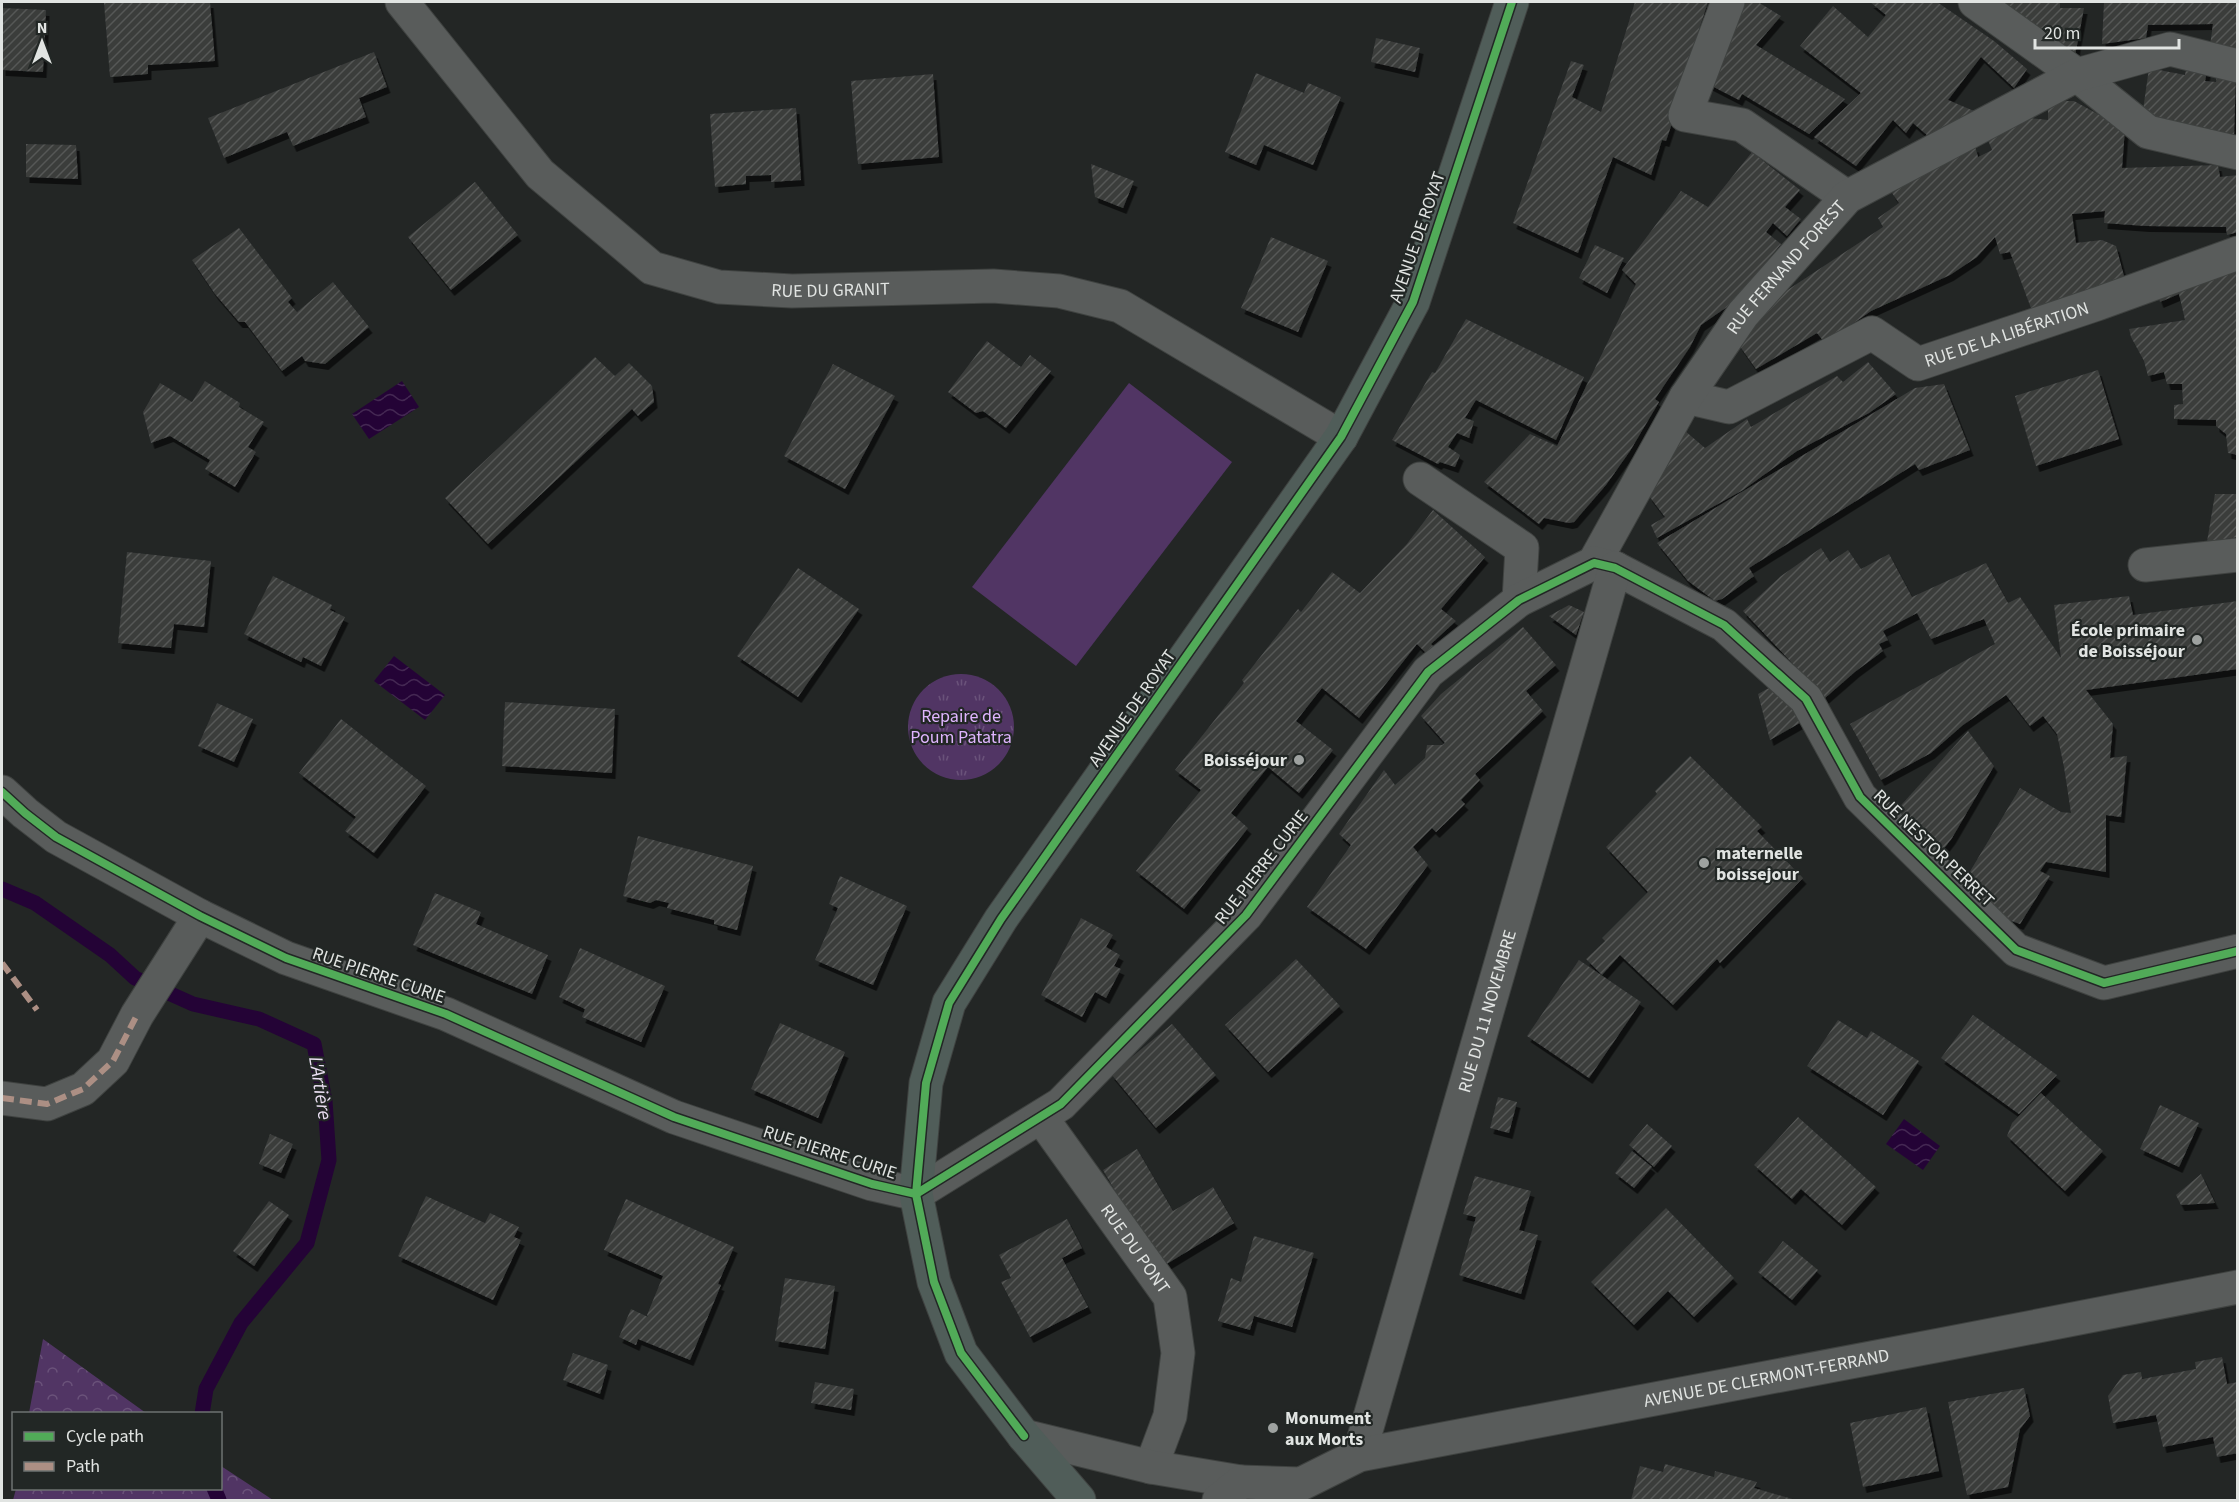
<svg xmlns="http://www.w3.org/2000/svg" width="2239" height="1502" viewBox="0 0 2239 1502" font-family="'Source Sans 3',sans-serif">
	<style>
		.grass { fill: url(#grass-tufts) }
		.forest { fill: url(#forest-crowns) }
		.pitch { fill: #513564 }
		.water { fill: url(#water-waves) }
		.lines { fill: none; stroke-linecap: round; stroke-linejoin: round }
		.stream { stroke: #240336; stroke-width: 15 }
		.building { fill: url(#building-hatch); filter: url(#shadow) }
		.minor-casing { stroke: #3f4240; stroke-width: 35 }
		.major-casing { stroke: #3f4240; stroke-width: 35 }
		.minor { stroke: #595c5b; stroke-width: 33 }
		.major { stroke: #505d59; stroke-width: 33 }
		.quiet { stroke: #ac8f84; stroke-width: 6; stroke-dasharray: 12 6; stroke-linecap: butt }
		.cycleway-casing { stroke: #222725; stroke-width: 11 }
		.cycleway { stroke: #51ab58; stroke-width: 8 }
		.poi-dot { fill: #9ea2a0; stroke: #222725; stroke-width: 2 }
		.labels { text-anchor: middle; stroke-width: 4.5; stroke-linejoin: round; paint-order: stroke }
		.street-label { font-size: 18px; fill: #e1e4e2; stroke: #222725 }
		.poi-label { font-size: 18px; font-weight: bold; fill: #e1e4e2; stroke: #222725; text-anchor: end }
		.park-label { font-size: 18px; fill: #dfb5fe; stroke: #222725 }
		.water-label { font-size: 20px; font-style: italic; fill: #eadff2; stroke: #222725 }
	</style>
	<defs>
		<pattern id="grass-tufts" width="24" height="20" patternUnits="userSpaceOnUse" patternTransform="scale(1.5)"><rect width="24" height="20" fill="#513564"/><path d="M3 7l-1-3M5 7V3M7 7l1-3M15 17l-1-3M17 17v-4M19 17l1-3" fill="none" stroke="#6a527a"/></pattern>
		<pattern id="forest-crowns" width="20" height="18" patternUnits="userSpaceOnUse" patternTransform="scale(1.5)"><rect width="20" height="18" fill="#513564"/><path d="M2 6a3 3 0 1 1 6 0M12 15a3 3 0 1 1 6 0" fill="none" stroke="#6a527a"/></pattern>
		<pattern id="water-waves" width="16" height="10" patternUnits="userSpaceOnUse" patternTransform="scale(1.5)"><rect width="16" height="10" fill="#240336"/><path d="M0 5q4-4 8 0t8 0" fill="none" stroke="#442853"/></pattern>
		<pattern id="building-hatch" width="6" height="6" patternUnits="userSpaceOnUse" patternTransform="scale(1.5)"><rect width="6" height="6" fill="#3a3c3b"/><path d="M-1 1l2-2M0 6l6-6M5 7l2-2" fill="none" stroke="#565857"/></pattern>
		<filter id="shadow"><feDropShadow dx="3.5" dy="6" stdDeviation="0" flood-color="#0009"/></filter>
	</defs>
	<rect width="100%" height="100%" fill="#232625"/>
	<!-- grass -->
	<circle class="grass" cx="961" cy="727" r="53"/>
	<!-- forest -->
	<g class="forest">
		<path d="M43,1339L146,1413H29Z"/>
		<path d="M221,1466L273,1500H13L16,1489L220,1488Z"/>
	</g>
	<!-- pitch -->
	<path class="pitch" d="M1129,383L1232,462L1076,666L972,587Z"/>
	<!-- water -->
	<g class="water">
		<path d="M402,381L419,407L369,439L352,414Z"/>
		<path d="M394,656L445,695L425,720L374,681Z"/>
		<path d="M1904,1119L1940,1146L1923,1170L1886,1144Z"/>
	</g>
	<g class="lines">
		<!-- stream -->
		<g class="stream">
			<path d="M2,889L35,903L110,955L135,978L193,1004L259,1019L314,1044L325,1101L329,1160L307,1243L241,1323L206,1389L202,1414"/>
			<path d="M214,1488L219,1500"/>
		</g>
	</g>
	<!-- building -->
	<g class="building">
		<path d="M127,2H210L215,61L148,65V74L110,77L104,3Z"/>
		<path d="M1635,2H1708L1670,118L1673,120L1666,141L1662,140L1651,175L1613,157L1578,253L1513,223L1571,61L1584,65L1572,97L1601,112Z"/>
		<path d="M1740,2H1758L1781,16L1756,45L1845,99L1809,134L1742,94L1739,100L1706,83Z"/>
		<path d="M1870,2H1937L1994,41L2027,69L2014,88L1981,57L1948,100L1974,111L1928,136L1913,123L1906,133L1893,120L1856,166L1814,137L1861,93L1800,46L1833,6L1868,37L1886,15Z"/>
		<path d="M1995,2H2060V8H2084L2075,56Z"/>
		<path d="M2104,2H2238V57L2209,53L2213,24L2148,25L2146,38L2102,44Z"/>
		<path d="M2,8L46,10L43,72L2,70Z"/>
		<path d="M1376,38L1420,48L1415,72L1371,62Z"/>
		<path d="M374,52L387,87L359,98L366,117L293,146L287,132L224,158L208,118Z"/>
		<path d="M2187,62L2208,67L2205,81L2216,82L2217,72L2236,73L2234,137L2142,117L2149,68L2185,75Z"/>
		<path d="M1256,73L1304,93L1308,83L1341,97L1313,165L1264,145L1256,165L1225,152Z"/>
		<path d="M933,74L939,157L858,164L851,81Z"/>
		<path d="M2048,101H2074L2125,129L2122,168L2218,165L2220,177L2238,175V232L2227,235L2226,227L2146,226L2104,223L2105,211L2072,214L2076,243L2102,240L2116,246L2124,276L2035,319L2010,252L2000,254L1995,237L1977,257L1950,275L1871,311L1825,343L1817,333L1756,369L1739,345L1745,335L1786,291L1883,227L1878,218L1899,203L1892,193L1932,168L1975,146L1978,157L1992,150L1988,140L2021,124V117L2048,120Z"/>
		<path d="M796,108L801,180L771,182V175L746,176V184L715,187L710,114Z"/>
		<path d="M26,144L76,145L78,179L26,177Z"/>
		<path d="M1752,152L1800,190L1785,207L1801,219L1787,236L1773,223L1766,232L1781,244L1734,302L1701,325L1690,347L1655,399L1659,402L1630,451L1606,485L1574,522L1569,523L1544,518L1539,524L1484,482L1530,434L1557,446L1636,284L1622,270L1681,191L1708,207Z"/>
		<path d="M1091,164L1134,181L1123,208L1095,197Z"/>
		<path d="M475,182L518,235L451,290L408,237Z"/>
		<path d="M239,228L292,298L288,302L297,312L333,282L369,327L325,364L305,361L302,356L282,371L245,322H239L215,294L192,260Z"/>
		<path d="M1271,237L1328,261L1298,332L1241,308Z"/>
		<path d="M1595,245L1624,258L1607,293L1579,278Z"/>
		<path d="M2238,261V455L2228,453L2226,434L2216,426V420L2174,419V405L2183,404L2182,384H2167L2164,372L2148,376L2144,361L2131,337L2129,329L2185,320L2179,294L2160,302L2156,291Z"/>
		<path d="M1466,319L1584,377L1556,440L1476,400L1465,418L1474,421L1469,438L1457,433L1448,447L1460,455L1455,467L1440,462L1438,464L1392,440L1432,372L1435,373Z"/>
		<path d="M987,341L1021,367L1030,355L1051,371L1006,428L983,411L976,413L948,392Z"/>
		<path d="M595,357L615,376L629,363L652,386L654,402L638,416L632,409L488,544L445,498Z"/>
		<path d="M1868,362L1896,394L1869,413L1797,451L1743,490L1657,538L1651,525L1665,517L1649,496L1684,430L1705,448L1747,419L1751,427L1837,376L1843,382Z"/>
		<path d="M833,364L895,396L845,489L784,456Z"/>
		<path d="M2098,370L2119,439L2036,466L2015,396Z"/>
		<path d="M205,381L240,403L239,407L264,422L248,447L256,452L235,487L205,469L210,460L170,436L151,443L143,412L160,383L192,402Z"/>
		<path d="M1944,384L1970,450L1919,470L1915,464L1749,568L1754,576L1722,599L1715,601L1688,581L1657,543L1915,388Z"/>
		<path d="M2215,494H2238V537L2207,542Z"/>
		<path d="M1433,510L1485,557L1441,609L1456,621L1431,644L1434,647L1427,654L1417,644L1359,718L1322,688L1296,721L1333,750L1299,793L1268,767L1231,813L1248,828L1184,909L1136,871L1201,790L1175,770L1244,683L1242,680L1298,609L1301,612L1332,572L1360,593L1406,545Z"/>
		<path d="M1821,548L1830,562L1848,550L1861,569L1889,554L1912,597L1986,563L2008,603L2020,597L2061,658L2054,605L2129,596L2133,615L2238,601V669L2086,690L2113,724L2110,758L2127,756L2121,817L2106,815V872L2046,862L2040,871L2050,876L2020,924L2009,920L1963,883L2020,788L2061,812L2071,813L2064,767L2057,734L2043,716L2030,726L2006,695L1963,725L1931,753L1881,780L1850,724L1995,644L1984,619L1931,639L1917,613L1883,631L1888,640L1879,644L1883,651L1856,671L1825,698L1743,611L1781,576Z"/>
		<path d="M127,552L211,561L204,627L174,624L171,648L118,643Z"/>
		<path d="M798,568L859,609L798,697L737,656Z"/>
		<path d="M273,576L332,605L330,610L345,617L321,666L303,657L301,662L244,634Z"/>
		<path d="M1569,605L1584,612L1576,635L1549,616Z"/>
		<path d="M1523,627L1556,665L1526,691L1543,711L1475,774L1480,780L1461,800L1465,804L1436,832L1432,828L1413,847L1428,865L1366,949L1307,907L1351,845L1339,834L1384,770L1395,785L1425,758L1427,745H1442L1445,743L1421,716L1441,694Z"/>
		<path d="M1778,683L1805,720L1770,740L1758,694Z"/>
		<path d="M505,702L615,709L612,773L502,766Z"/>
		<path d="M217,703L253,719L234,762L198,746Z"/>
		<path d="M341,719L426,786L374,853L345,831L356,817L299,773Z"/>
		<path d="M1968,731L1994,766L1952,838L1936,859L1894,813Z"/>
		<path d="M1690,756L1762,827L1757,831L1803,878L1720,963L1717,959L1673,1005L1620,955L1602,975L1586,959L1605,941L1602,938L1648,892L1606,847L1657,794L1655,791Z"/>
		<path d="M638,836L753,866L737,930L714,924V920L667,908L669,903L656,900L650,903L623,896Z"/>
		<path d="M840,876L907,906L873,985L815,960L838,908L829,904Z"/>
		<path d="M435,893L481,912L476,924L548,955L532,994L413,945Z"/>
		<path d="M1081,918L1113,935L1106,947L1120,955L1114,966L1121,969L1106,998L1095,992L1082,1017L1041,995Z"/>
		<path d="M580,948L665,986L641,1042L582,1017L585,1009L559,997Z"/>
		<path d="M1296,959L1340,1006L1268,1072L1225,1025Z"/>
		<path d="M1579,960L1641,1002L1589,1078L1527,1036Z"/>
		<path d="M1973,1015L2057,1075L2019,1114L1941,1058Z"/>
		<path d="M1838,1020L1867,1038L1871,1031L1919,1061L1883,1115L1807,1066Z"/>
		<path d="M780,1023L845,1052L818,1118L751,1089Z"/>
		<path d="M1172,1024L1216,1075L1156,1128L1111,1074Z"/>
		<path d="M2041,1093L2103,1151L2065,1191L2007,1136L2012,1123Z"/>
		<path d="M1498,1097L1517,1102L1509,1133L1490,1128Z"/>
		<path d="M2160,1105L2199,1123L2179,1167L2140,1149Z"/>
		<path d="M1798,1117L1876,1187L1842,1225L1801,1189L1792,1199L1754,1165Z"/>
		<path d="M1647,1124L1672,1146L1654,1167L1629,1145Z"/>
		<path d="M270,1134L293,1144L281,1173L259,1164Z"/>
		<path d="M1137,1149L1173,1211L1213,1187L1234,1223L1160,1268L1103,1170Z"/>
		<path d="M1632,1151L1652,1167L1634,1188L1615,1173Z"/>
		<path d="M2201,1174L2215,1203L2181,1205L2176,1195Z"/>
		<path d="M1475,1176L1531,1191L1519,1230L1538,1235L1521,1294L1459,1275L1476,1217L1463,1214Z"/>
		<path d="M426,1196L485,1223L490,1213L519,1227L514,1237L521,1240L493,1300L398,1256Z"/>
		<path d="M626,1199L734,1247L718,1284L721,1285L690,1360L638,1339L636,1345L619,1337L631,1309L648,1317L647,1315L663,1276L604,1250Z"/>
		<path d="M269,1201L289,1215L254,1266L233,1251Z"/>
		<path d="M1666,1208L1734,1278L1694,1317L1668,1291L1634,1325L1591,1282Z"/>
		<path d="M1067,1219L1082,1248L1062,1258L1088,1307L1030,1337L1001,1282L1011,1278L999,1255Z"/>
		<path d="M1254,1236L1314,1253L1292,1327L1254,1316L1250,1330L1218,1321L1231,1278L1241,1282Z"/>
		<path d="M1783,1241L1818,1270L1792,1300L1758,1272Z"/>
		<path d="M785,1278L835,1286L825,1349L775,1341Z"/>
		<path d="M573,1353L608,1365L600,1394L563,1380Z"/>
		<path d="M2222,1357L2227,1384L2238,1382V1453L2217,1457L2213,1437L2163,1447L2156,1415L2113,1423L2108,1396L2123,1375L2141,1372L2142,1379L2196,1369L2195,1362Z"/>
		<path d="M815,1382L854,1389L851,1410L811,1403Z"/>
		<path d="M2024,1388L2030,1416L2020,1429L2008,1487L1967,1495L1948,1402Z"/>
		<path d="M1926,1407L1939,1471L1863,1487L1850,1423Z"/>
		<path d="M1665,1464L1714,1477L1715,1471L1757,1482L1754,1488L1796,1500H1631L1640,1466L1663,1472Z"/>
	</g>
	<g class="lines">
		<defs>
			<g id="minor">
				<path id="s1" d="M402,2L540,174L652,268L719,287L792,291L993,286L1059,291L1120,306L1341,437"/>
				<path d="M1728,2L1685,115L1742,125L1847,197"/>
				<path d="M1975,2L2077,75L2148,132L2238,153"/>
				<path id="s2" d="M1686,397L1729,407L1872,333L1918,364L2097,304L2238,253"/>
				<path d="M1420,479L1522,548L1519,600"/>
				<path id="s3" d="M1594,563L1686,397L1743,314L1847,197L2077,75L2170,49L2238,66"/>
				<path d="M2145,565L2238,555"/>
				<path d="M2,792L25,813L56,837L200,916L286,958L446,1014L674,1117L872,1184L916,1194L1061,1104L1246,915L1428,672L1519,600L1594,563L1615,568L1724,625L1806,699L1860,797L2016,950L2104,983L2238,951"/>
				<path d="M2,1098L47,1104L83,1089L113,1061L137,1015L200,916"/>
				<path id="s4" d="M1041,1117L1170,1297L1178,1353L1170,1416L1151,1467"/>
				<path d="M1024,1436L1151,1467L1241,1482"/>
				<path id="s5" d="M1359,1455L1615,568"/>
				<path id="s6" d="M1219,1500L1241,1482L1301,1484L1359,1455L1940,1345L2238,1287"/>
			</g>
			<path id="major" d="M1079,1500L1024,1436L961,1353L934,1282L916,1194L926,1083L949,1003L1001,919L1341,437L1413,302L1512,2"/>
		</defs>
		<!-- minor casing -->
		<use href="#minor" class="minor-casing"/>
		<!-- major casing -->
		<use href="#major" class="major-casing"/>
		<!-- minor -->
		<use href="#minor" class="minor"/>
		<!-- major -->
		<use href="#major" class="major"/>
		<!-- quiet -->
		<g class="quiet">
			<path d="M2,963L37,1010"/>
			<path d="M2,1098L47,1104L83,1089L113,1061L137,1015"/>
		</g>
		<defs>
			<g id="cycleway">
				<path d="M2,792L25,813L56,837L200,916L286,958L446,1014L674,1117L872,1184L916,1194L1061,1104L1246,915L1428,672L1519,600L1594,563L1615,568L1724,625L1806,699L1860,797L2016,950L2104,983L2238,951"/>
				<path d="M1024,1436L961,1353L934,1282L916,1194L926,1083L949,1003L1001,919L1341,437L1413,302L1512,2"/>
			</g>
		</defs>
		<!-- cycleway casing -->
		<use href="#cycleway" class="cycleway-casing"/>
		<!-- cycleway -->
		<use href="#cycleway" class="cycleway"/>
	</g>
	<!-- markers -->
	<g class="poi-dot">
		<circle cx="2197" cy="640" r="6"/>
		<circle cx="1299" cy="760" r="6"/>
		<circle cx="1704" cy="863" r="6"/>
		<circle cx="1273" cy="1428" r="6"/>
	</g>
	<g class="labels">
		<!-- street labels -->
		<g class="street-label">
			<text transform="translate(1417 237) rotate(-71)" y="6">AVENUE DE ROYAT</text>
			<text dy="6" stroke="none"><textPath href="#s3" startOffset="354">RUE FERNAND FOREST</textPath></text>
			<text dy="6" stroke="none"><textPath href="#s1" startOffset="548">RUE DU GRANIT</textPath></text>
			<text dy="6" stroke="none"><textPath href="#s2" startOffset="354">RUE DE LA LIBÉRATION</textPath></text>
			<text transform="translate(1132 708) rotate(-55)" y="6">AVENUE DE ROYAT</text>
			<text transform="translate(1934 848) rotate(44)" y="6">RUE NESTOR PERRET</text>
			<text transform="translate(1261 867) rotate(-52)" y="6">RUE PIERRE CURIE</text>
			<text transform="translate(379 975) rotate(19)" y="6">RUE PIERRE CURIE</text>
			<text dy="6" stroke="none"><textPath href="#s5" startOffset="462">RUE DU 11 NOVEMBRE</textPath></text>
			<text transform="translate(830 1152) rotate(18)" y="6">RUE PIERRE CURIE</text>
			<text dy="6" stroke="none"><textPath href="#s4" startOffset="162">RUE DU PONT</textPath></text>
			<text dy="6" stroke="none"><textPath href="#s6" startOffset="568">AVENUE DE CLERMONT-FERRAND</textPath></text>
		</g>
		<!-- poi labels -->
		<g class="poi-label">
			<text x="2185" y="636">École primaire<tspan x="2185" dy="21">de Boisséjour</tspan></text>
			<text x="1287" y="766">Boisséjour</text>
			<text x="1716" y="859" text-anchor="start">maternelle<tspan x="1716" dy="21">boissejour</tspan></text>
			<text x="1285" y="1424" text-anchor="start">Monument<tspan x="1285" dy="21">aux Morts</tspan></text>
		</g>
		<!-- park labels -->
		<g class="park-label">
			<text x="961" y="722">Repaire de<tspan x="961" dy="21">Poum Patatra</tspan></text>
		</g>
		<!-- water labels -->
		<g class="water-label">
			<text transform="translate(321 1088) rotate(81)" y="7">L'Artière</text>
		</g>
	</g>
	<!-- border -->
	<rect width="2239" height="1502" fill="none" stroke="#e1e4e2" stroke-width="6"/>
	<!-- legend -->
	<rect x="12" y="1412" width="210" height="78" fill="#222725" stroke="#6e7371" stroke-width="1.5"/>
	<rect x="24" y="1432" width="30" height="9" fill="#51ab58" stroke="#6e7371" stroke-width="1.5"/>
	<text x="66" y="1442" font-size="18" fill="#e1e4e2">Cycle path</text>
	<rect x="24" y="1462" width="30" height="9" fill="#ac8f84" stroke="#6e7371" stroke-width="1.5"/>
	<text x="66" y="1472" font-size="18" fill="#e1e4e2">Path</text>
	<!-- north arrow -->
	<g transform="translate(42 42)" stroke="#222725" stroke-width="4.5" paint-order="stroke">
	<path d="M0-4.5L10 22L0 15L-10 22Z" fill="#e1e4e2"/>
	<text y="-9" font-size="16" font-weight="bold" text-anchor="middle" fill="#e1e4e2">N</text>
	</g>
	<!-- scale -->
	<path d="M2035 39v9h144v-9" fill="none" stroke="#e1e4e2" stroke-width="3"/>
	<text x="2044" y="39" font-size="18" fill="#e1e4e2" stroke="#222725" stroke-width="4.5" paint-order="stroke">20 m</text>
</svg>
